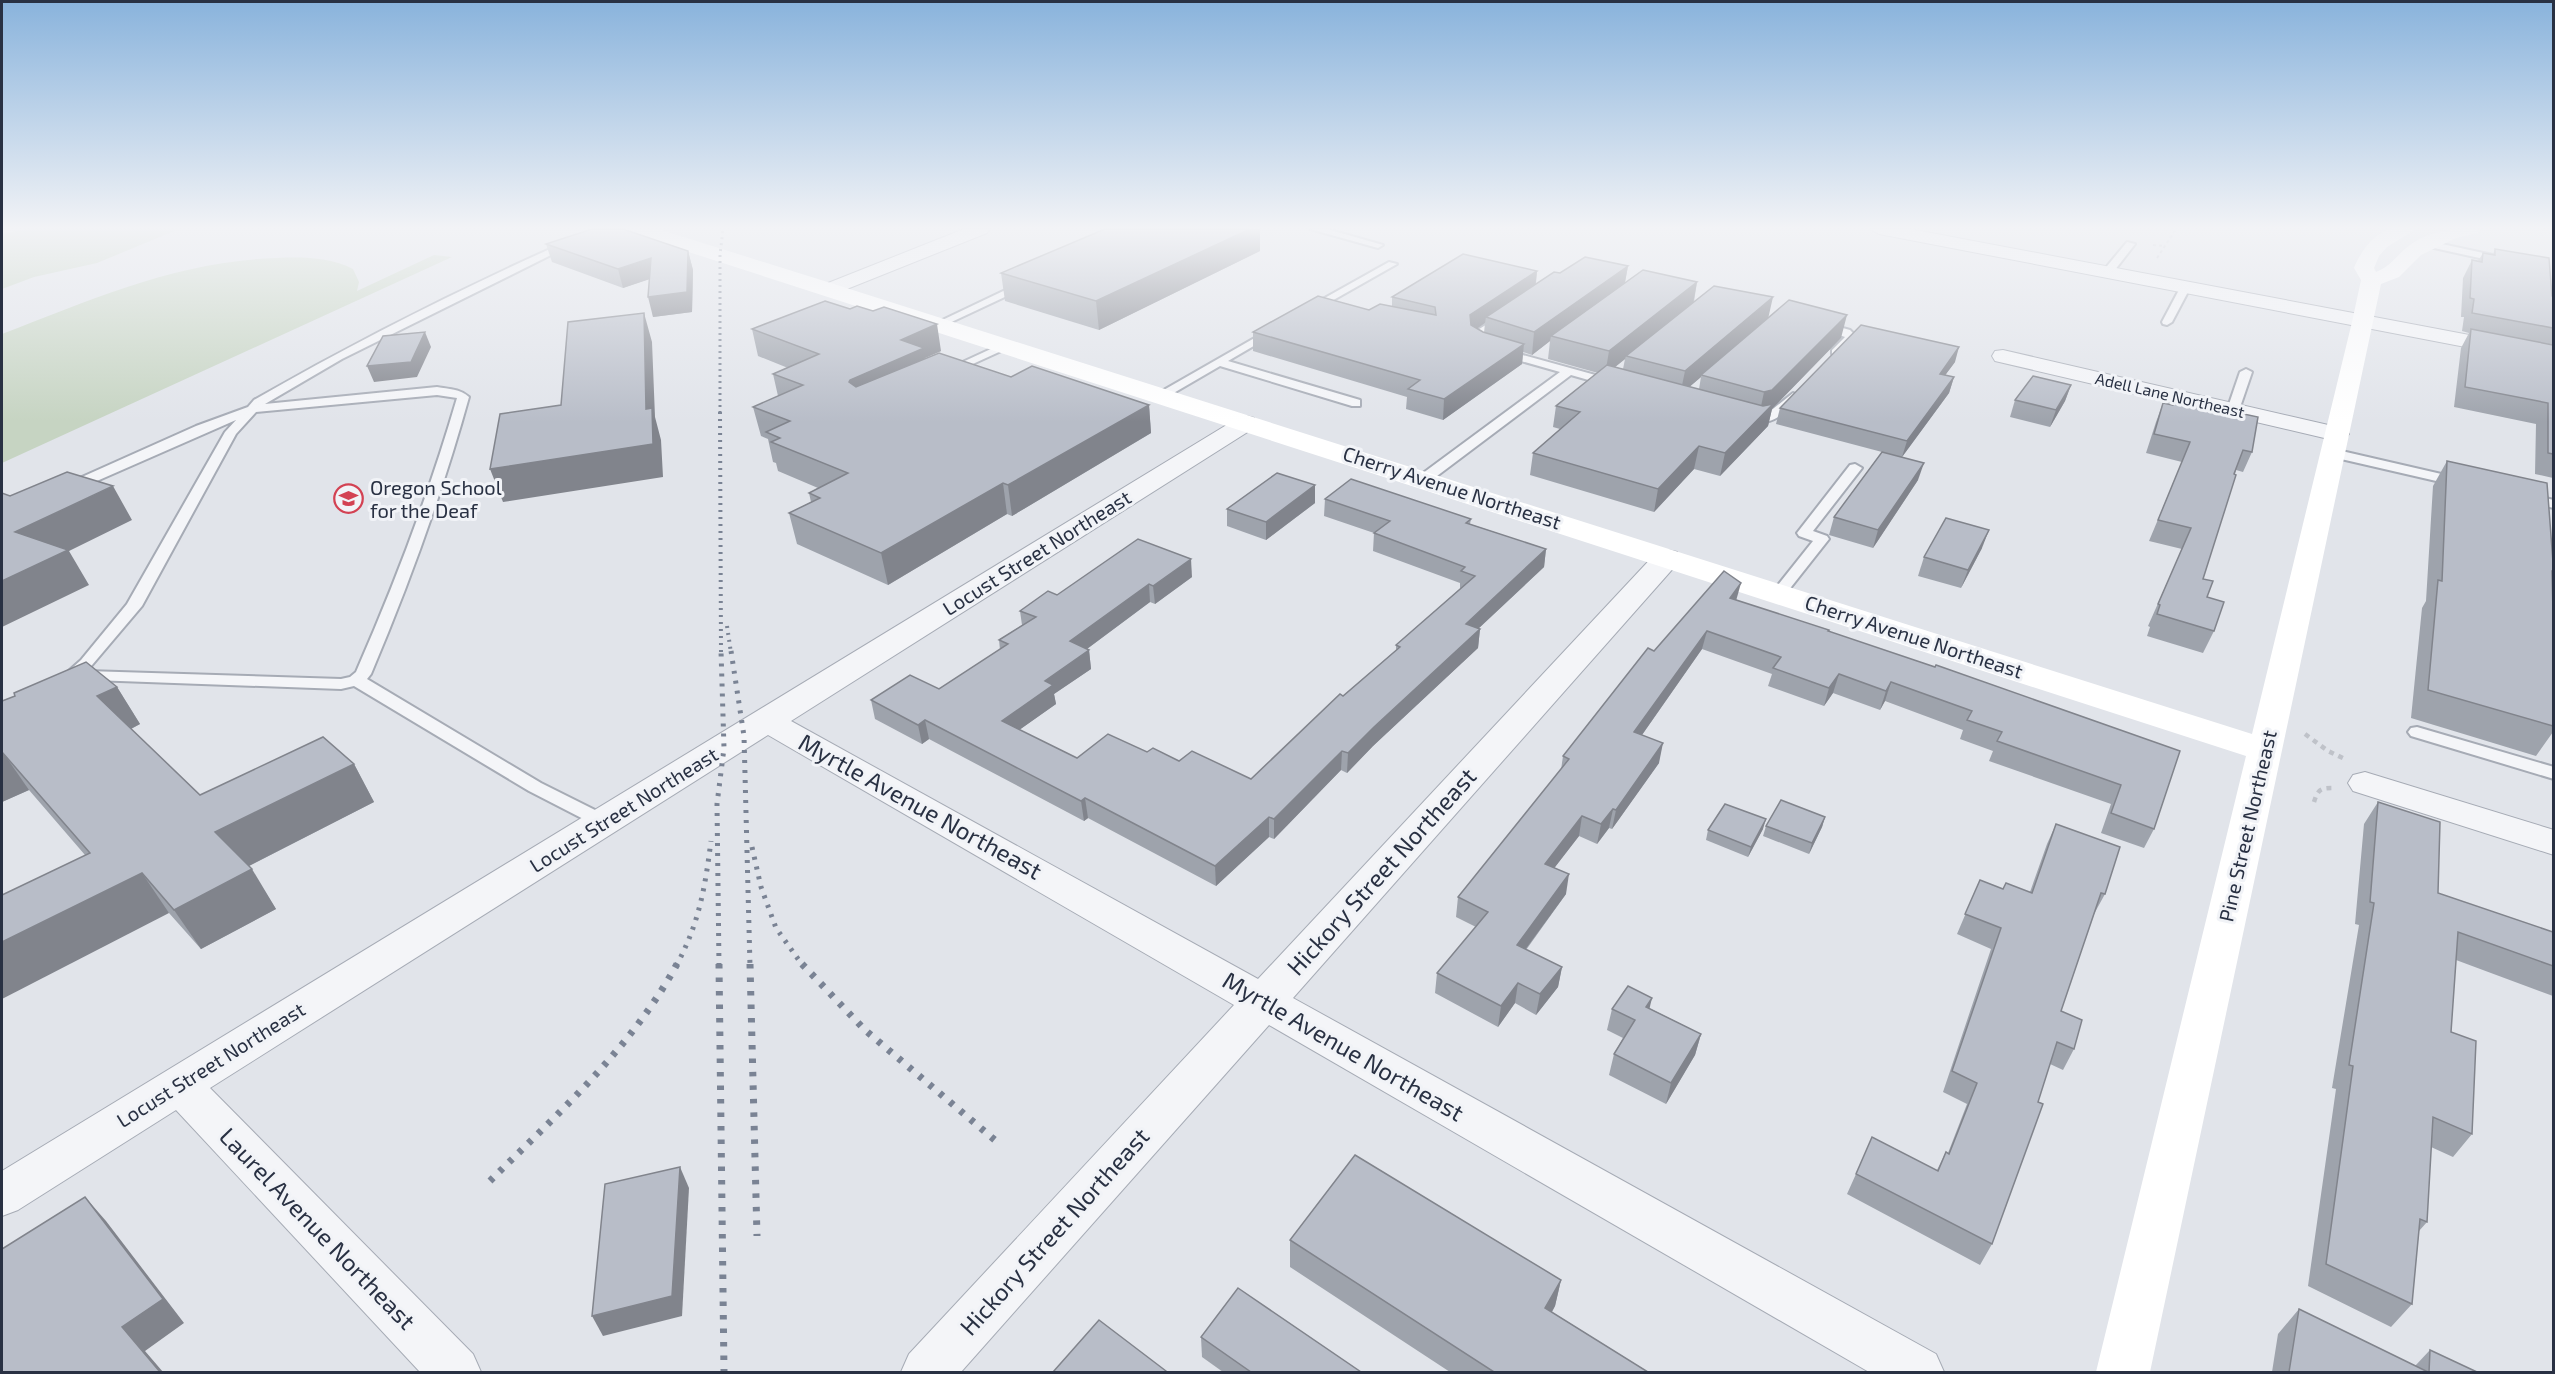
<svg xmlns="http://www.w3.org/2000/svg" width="2555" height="1374" viewBox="0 0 2555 1374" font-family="'Exo 2',sans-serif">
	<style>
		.green { fill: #c6d4c2 }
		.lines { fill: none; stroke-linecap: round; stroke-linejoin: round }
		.lane-casing { stroke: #a6abb5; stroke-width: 4 }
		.street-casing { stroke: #a6abb5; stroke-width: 2 }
		.path-far1 { stroke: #bfc2c9; stroke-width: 2; stroke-dasharray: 3 3; stroke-linecap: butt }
		.path { stroke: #bfc2c9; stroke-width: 4.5; stroke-dasharray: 5 5; stroke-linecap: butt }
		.lane { fill: #f4f5f8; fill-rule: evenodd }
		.street { fill: #f4f5f8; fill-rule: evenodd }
		.secondary { fill: #fff; fill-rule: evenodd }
		.rail-far3 { stroke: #7a8394; stroke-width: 3; stroke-dasharray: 2 4; stroke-linecap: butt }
		.rail-far2 { stroke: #7a8394; stroke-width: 4; stroke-dasharray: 2 5; stroke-linecap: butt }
		.rail-far1 { stroke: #7a8394; stroke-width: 5; stroke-dasharray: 3 7; stroke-linecap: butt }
		.rail { stroke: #7a8394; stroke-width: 7; stroke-dasharray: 4.5 9; stroke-linecap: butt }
		.wall { fill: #9ea3ac; fill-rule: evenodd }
		.shaded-wall { fill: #81848c }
		.building { fill: #b8bdc8; stroke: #81848c; stroke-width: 1.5 }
		.labels { text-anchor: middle; stroke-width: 6; stroke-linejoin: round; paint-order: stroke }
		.far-street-label { font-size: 16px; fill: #293143; stroke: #f1f3f7 }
		.poi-label { font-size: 20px; fill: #293143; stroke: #f1f3f7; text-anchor: start }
		.street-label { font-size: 20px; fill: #293143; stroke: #f1f3f7 }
		.near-street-label { font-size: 24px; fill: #293143; stroke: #f1f3f7 }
	</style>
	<rect width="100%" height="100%" fill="#e1e4ea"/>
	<!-- green -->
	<g class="green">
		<path d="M27,229H179L97,263L34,277L2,289V234Z"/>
		<path d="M434,255L452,257L2,463V334C93,299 177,261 277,258C302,257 330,257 353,269L359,282L357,291Z"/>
	</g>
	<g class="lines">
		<defs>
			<g id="lane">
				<path d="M595,229H608L549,256L342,359L265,404L437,387C449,389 460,389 469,397C443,491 409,584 371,674L367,679L541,783L611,818L613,822L611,826L604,828L597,826L529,791L354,686L341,689L65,679L63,676L81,660L127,604L225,432L236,420L74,491H64L62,488L64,485L196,426L248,407L254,400C364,337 478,280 595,229ZM437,395L457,398C430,491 395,583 356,672L350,677L341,679L87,671L142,606L236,434L256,412Z"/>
				<path d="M1310,229H1327L1383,245L1378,248Z"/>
				<path d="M2428,241L2502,257L2507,260L2502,263L2425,246V242Z"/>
				<path d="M2127,242L2135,244L2111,275H2103V271Z"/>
				<path d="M1389,262L1397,264L1314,311L1310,312L1305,309Z"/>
				<path d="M1022,282L1026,283V287L943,326L939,327L934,324Z"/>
				<path d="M2185,285L2190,288L2172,322L2167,325L2163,324L2162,322L2180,288Z"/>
				<path d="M1502,315L1507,318L1506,320L1481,337L1482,341L1490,346L1617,381L1619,383L1613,387L1571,375L1429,482H1419L1417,479L1419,476L1560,372L1482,350L1473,345L1469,336L1471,334Z"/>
				<path d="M1821,322L1850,330L1857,337L1840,354H1832V350L1845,337L1817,327V323Z"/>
				<path d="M1272,328L1276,329V333L1228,361L1360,400V406H1352L1220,366L1165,398H1157L1155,395Z"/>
				<path d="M1006,342L1012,345L1010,347L953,373L949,374L943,371Z"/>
				<path d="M2246,369L2252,372L2239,410L2233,414L2229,413L2227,410L2240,372Z"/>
				<path d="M1793,393L1799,397L1797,400C1782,417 1768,427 1744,422L1742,419L1748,415L1764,416Z"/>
				<path d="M2333,449L2463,479L2465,482L2458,486L2328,456L2327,453Z"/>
				<path d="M1855,464L1862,468L1813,531L1827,536L1829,539L1784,596H1774L1771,593L1774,590L1813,541L1799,536L1797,533L1850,465Z"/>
				<path d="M2527,494L2554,500V508L2522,501L2520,498Z"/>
				<path d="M2417,727L2554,767V779L2411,736L2408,732L2411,728Z"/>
			</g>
			<g id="street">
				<path d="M964,229H990L987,233L837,293H823L820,289L823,285Z"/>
				<path d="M1870,229H1910L2554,351V364L1879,234Z"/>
				<path d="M2003,350L2337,427L2345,429L2349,434L2345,439L2337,441L1995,361L1992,356L1995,351Z"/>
				<path d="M1246,416L1254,418L1258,423L1254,428L791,721L1258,979L1657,552L1667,550L1677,552L1681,558L1677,564L1293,998L1936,1354L1944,1372H1869L1269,1025L961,1372H901L909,1354L1234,1005L768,735L210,1088L473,1354L481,1372H420L176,1110L18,1210L2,1216V1171L1238,418Z"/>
				<path d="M2365,772L2554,830V855L2353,791L2348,783L2353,775Z"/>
			</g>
		</defs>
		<!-- lane casing -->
		<use href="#lane" class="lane-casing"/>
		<!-- street casing -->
		<use href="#street" class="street-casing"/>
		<!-- path-far1 -->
		<g class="path-far1">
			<path d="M2153,245L2164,246"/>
			<path d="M2157,258L2176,229"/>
		</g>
		<!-- path -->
		<g class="path">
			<path d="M2305,734L2328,751L2347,760"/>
			<path d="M2314,802C2318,789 2321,788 2334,788"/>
		</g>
		<!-- lane -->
		<use href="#lane" class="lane"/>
		<!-- street -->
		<use href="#street" class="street"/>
		<!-- secondary -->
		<path class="secondary" d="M628,229H658L837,285L2252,734L2352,322L2361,280L2354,268C2360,253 2373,233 2391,229C2399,228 2408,229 2416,229L2387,247L2379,256L2374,268L2376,272C2389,267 2395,258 2405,249C2426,230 2454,229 2480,229L2478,233L2456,238L2421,255L2399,277L2381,284L2150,1372H2096L2246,756L630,233Z"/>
		<!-- rail-far3 -->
		<path class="rail-far3" d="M720,413V255L723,229"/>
		<!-- rail-far2 -->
		<g class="rail-far2">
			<path d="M720,412L721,653"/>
			<path d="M727,626L731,653"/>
		</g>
		<!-- rail-far1 -->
		<g class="rail-far1">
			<path d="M731,651L744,736L750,966"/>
			<path d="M752,847L761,887L776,928L803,966"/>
			<path d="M676,966C699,924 705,888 711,841"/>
			<path d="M719,966L717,804L724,748L721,651"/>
		</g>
		<!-- rail -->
		<g class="rail">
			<path d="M719,964L724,1372"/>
			<path d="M750,964L757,1236"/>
			<path d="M802,964L865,1030L996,1141"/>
			<path d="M490,1181C557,1114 631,1049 677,964"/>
		</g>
	</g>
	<!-- wall -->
	<g class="wall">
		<path d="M546,244L688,251L693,270L692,312L653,317L649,279L623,288L552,262Z"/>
		<path d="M2495,249L2552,296L2553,297V478L2535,474L2536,424L2454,407L2461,348L2469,333L2462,331L2464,317H2461L2463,278L2472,260L2478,261L2483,253L2493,254Z"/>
		<path d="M1260,251L1099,330L1005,301L1001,273Z"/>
		<path d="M1628,266L1625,283L1697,282L1694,302L1768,318L1841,338L1772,409L1768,426L1720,476L1694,469L1654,512L1530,475L1533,453L1560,429L1553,427L1556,406L1598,373L1548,359L1550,341L1532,355L1523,352L1522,364L1443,420L1406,409L1407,397L1253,351V332L1392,306V297L1537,271L1536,284L1560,273ZM1485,323L1484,333L1477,329ZM1625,359L1623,369L1615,367ZM1701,377L1699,389L1689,387Z"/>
		<path d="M752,329L941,351L925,358L1011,377L1149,405L1151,433L1012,516L1007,514L888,585L797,544L789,513L811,502L809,493L818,488L778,471L776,463L773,462L768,439L761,436L753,407L778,396L773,374L788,368L758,356Z"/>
		<path d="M1955,362L1945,375L1954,377L1949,393L1902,457L1918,480L1873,548L1829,535L1834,517L1882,452L1776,424L1780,408Z"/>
		<path d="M2071,385L2065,401L2050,427L2010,417L2015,400Z"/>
		<path d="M2163,403L2252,452L2243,472L2236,470L2203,579L2214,631L2203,653L2147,636L2150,627L2148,626L2182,549L2149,541L2182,462L2146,453L2156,422Z"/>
		<path d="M2447,461L2553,562V572L2552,574L2553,612V732L2536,756L2411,718L2422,608L2426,601L2433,486Z"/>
		<path d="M1325,499L1471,519L1470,524L1546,549L1544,567L1478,629H1480L1478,648L1373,746L1347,773L1341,770L1274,839L1269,837L1216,886L1088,818L1084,821L929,739L922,744L875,719L871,700L939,689L1000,650L999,640L1022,625L1020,611L1057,595L1192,577L1155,604L1150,602L1087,649L1089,650L1091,669L1054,694L1056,704L1019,730L1077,758L1147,752L1251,779L1343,696L1396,650V645L1460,589V583L1373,551L1374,533L1324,516Z"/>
		<path d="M1315,503L1266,540L1227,526V509Z"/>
		<path d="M1982,548L1961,588L1918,576L1924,557Z"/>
		<path d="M1736,600L2180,751L2154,829L2144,848L2101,833L2111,804L1989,761L1993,751L1960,739L1963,730L1885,701L1880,710L1833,693L1824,706L1768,686L1772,674L1702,649L1642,735L1659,763L1612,829L1609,828L1597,844L1579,836L1554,868L1566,894L1526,950L1562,967L1558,987L1536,1015L1515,1003L1498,1027L1435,993L1437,973L1476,927L1456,917L1458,897L1561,770L1563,756L1654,651Z"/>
		<path d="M117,687L140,724L131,729L200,795L354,764L374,802L249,866L276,909L201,949L169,913L85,855L29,790L2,802V701Z"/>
		<path d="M2378,802L2438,893L2553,932V996L2456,960L2451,1032L2472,1134L2453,1157L2431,1147L2427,1222L2419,1231L2412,1304L2391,1327L2308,1286L2336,1089L2332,1088L2359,925L2355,924L2364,824Z"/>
		<path d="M1825,817L1822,827L1809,854L1763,836L1766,826Z"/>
		<path d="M2056,824L2105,894L2094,914L2061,1011L2074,1049L2063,1070L2050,1064L1992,1244L1980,1265L1847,1194L1856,1174L1937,1170L1946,1152L1948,1153L1967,1104L1943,1092L1991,949L1957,934L1980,880L2003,889L2030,892L2047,844Z"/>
		<path d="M1763,829L1748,857L1706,840L1708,830Z"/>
		<path d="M1649,1008L1701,1034L1695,1055L1666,1104L1609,1075L1614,1054L1623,1038L1607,1030L1612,1009Z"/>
		<path d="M1290,1240L1561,1280L1555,1306L1552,1312L1648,1372H1450L1290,1267Z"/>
		<path d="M2299,1309L2415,1366L2430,1350L2477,1372H2272L2278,1334Z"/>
		<path d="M1201,1337L1361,1372H1223L1202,1357Z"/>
	</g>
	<!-- shaded-wall -->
	<g class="shaded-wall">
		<path d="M1250,229H1260V251L1099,330L1096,301Z"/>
		<path d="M688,251L693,270L692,312L653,317L648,297Z"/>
		<path d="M651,258L656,277L623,288L618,269Z"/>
		<path d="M1628,266L1624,287L1551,336L1550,341L1532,355L1534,332Z"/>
		<path d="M1537,271L1535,289L1486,317L1485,323L1469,334L1470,315Z"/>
		<path d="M1697,282L1693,304L1626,356L1625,359L1605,375L1609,351Z"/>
		<path d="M1773,297L1768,319L1701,375V377L1680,395L1685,371Z"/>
		<path d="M644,313L652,342L655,417L661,440L663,477L503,502L490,469L646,409Z"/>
		<path d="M1847,315L1841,338L1772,409L1768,426L1720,476L1725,453L1759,416L1764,392Z"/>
		<path d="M937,324L941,351L925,358L856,408L849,382L850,380L901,340Z"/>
		<path d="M425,332L431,347L417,377L374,382L367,366Z"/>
		<path d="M1524,344L1522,364L1443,420L1444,399Z"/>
		<path d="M1959,347L1955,362L1935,389L1940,374Z"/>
		<path d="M1954,377L1949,393L1902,457L1907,441Z"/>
		<path d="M2071,385L2065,401L2050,427L2056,410Z"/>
		<path d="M1149,405L1151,433L1012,516L1008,485Z"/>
		<path d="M1699,446L1694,469L1654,512L1658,489Z"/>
		<path d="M1924,463L1918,480L1873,548L1878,530Z"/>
		<path d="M1003,483L1007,514L888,585L881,553Z"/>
		<path d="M1315,485V503L1266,540V522Z"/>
		<path d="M113,486L132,520L69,551L89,585L2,627V581L15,532Z"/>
		<path d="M1989,530L1982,548L1961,588L1968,570Z"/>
		<path d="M1546,549L1544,567L1464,642L1466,624Z"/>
		<path d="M1191,559L1192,577L1155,604L1153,586Z"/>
		<path d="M1741,583L1736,601L1730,598Z"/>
		<path d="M1149,584L1150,602L1072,660L1070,641Z"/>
		<path d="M1480,629L1478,648L1373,746L1347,773L1348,753L1374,727Z"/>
		<path d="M1707,631L1702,649L1630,752L1634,732Z"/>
		<path d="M1089,650L1091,669L1054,694L1056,704L1005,740L1002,721L1045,681Z"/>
		<path d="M1839,674L1833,693L1824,706L1829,688Z"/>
		<path d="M1891,682L1885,701L1880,710L1886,691Z"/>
		<path d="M117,687L140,724L121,734L97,696Z"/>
		<path d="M925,720L929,739L922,744L918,725Z"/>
		<path d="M1663,743L1659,763L1612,829L1616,810Z"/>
		<path d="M2,751L29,790L2,802Z"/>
		<path d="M1342,751L1341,770L1274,839V819Z"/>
		<path d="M354,764L374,802L239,871L215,832Z"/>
		<path d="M1085,798L1088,818L1084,821L1081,801Z"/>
		<path d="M1613,809L1609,828L1597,844L1601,824Z"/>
		<path d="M1582,816L1579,836L1542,884L1545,864Z"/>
		<path d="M1269,817V837L1216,886L1215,866Z"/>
		<path d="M1825,817L1822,827L1809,854L1812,843Z"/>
		<path d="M1766,819L1763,829L1748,857L1751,847Z"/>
		<path d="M252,869L276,909L201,949L174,910Z"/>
		<path d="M142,873L169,913L2,999V942Z"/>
		<path d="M1569,874L1566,894L1514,965L1517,945Z"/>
		<path d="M1562,967L1558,987L1536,1015L1540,994Z"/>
		<path d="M1518,983L1515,1003L1498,1027L1501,1006Z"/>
		<path d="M1652,998L1647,1019L1646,1007Z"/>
		<path d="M1701,1034L1695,1055L1666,1104L1671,1083Z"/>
		<path d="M680,1167L689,1188L682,1316L603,1336L592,1316Z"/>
		<path d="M85,1197L106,1221L184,1323L145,1351L163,1372H160L122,1327Z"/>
		<path d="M1561,1280L1555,1306L1539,1334L1545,1308Z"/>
	</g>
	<!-- building -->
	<g class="building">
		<path d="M592,229H623L688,251L687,292L648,297L651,258L618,269L546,244Z"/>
		<path d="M1105,229H1250L1096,301L1001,273Z"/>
		<path d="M2495,249L2549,258L2552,296L2553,297V328L2472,313L2474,299L2470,298L2472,260L2482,262L2483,253L2495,255Z"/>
		<path d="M1463,254L1537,271L1470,315L1471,325L1483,332L1524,344L1444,399L1408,389L1420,380L1253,332L1318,296L1369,310L1380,304L1436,315L1435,307L1392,297Z"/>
		<path d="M1585,257L1628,266L1534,332L1486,317L1554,272L1560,273Z"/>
		<path d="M1643,270L1697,282L1609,351L1551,336Z"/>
		<path d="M1714,286L1773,297L1685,371L1626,356Z"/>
		<path d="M1789,300L1847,315L1772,390L1764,392L1701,375Z"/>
		<path d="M825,301L850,309L857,306L873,311L884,307L937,324L901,340L924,348L850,380L849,382L856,387L939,353L1011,377L1032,366L1149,405L1008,485L1003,483L881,553L789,513L820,498L809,493L848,473L771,442L780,438L766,432L790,421L753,407L803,385L773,374L819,354L752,329Z"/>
		<path d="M644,313L646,409L652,408L653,444L490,469L500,414L561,405L568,322Z"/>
		<path d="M1861,325L1959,347L1940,374L1954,377L1907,441L1780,408Z"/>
		<path d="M2471,329L2553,345V454L2548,453V403L2465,387Z"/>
		<path d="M425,332L411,362L367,366L383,336Z"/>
		<path d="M1607,365L1763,406L1773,404L1725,453L1699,446L1658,489L1533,453L1580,412L1556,406Z"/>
		<path d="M2033,376L2071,385L2056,410L2015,400Z"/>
		<path d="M2174,399L2258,417L2252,452L2243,450L2234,474L2236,475L2203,579L2213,581L2207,597L2224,602L2214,631L2157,614L2160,605L2158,604L2191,528L2158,520L2190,442L2154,434L2163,403L2173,405Z"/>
		<path d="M1882,452L1924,463L1878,530L1834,517Z"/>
		<path d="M2447,461L2547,483L2553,562V571H2552L2553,612V726L2428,690L2438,580L2442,581Z"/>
		<path d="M67,472L113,486L15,532L68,550L2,581V493L10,496Z"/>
		<path d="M1277,473L1315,485L1266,522L1227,509Z"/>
		<path d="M1351,479L1471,519L1466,523L1546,549L1466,624L1480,629L1374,727L1348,753L1342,751L1274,819L1269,817L1215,866L1085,798L1081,801L925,720L918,725L871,700L910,675L939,689L1008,644L999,640L1036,617L1020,611L1048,591L1057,595L1138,539L1191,559L1153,586L1149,584L1070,641L1089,650L1045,681L1053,685L1002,721L1077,758L1108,734L1147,752L1153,748L1179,761L1192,751L1251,779L1340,694L1343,696L1400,647L1396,645L1475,576L1461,571L1465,567L1374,533L1390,521L1325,499Z"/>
		<path d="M1946,518L1989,530L1968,570L1924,557Z"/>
		<path d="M1724,571L1741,583L1730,598L1829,630L1828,631L1935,667L1936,665L2180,751L2154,829L2111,813L2121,785L1997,741L2002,732L1967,720L1972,711L1891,682L1886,691L1839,674L1829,688L1773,668L1781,657L1707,631L1634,732L1663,743L1616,810L1613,809L1601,824L1582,816L1545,864L1569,874L1517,945L1562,967L1540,994L1518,983L1501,1006L1437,973L1488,912L1458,897L1569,759L1563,756L1648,648L1654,651Z"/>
		<path d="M86,662L117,687L97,696L200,795L323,737L354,764L215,832L252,869L174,910L142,873L2,942V895L90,853L2,752V701L15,696L14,693Z"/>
		<path d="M1781,800L1825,817L1812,843L1766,826Z"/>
		<path d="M2378,802L2440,822L2438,893L2553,932V966L2458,932L2451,1032L2476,1041L2472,1134L2433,1117L2427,1222L2420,1219L2412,1304L2326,1264L2353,1066L2349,1065L2374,903L2370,902Z"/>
		<path d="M1725,804L1766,819L1751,847L1708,830Z"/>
		<path d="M2056,824L2120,847L2105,894L2101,893L2061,1011L2082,1020L2074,1049L2057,1042L2038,1102L2043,1104L1992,1244L1856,1174L1872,1137L1938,1171L1946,1152L1949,1154L1977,1083L1952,1071L2001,928L1965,914L1980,880L2003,889L2006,883L2032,893Z"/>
		<path d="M1628,986L1652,998L1646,1007L1701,1034L1671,1083L1614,1054L1635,1020L1612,1009Z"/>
		<path d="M1355,1155L1561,1280L1545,1308L1648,1372H1494L1290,1240Z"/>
		<path d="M680,1167L672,1296L592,1316L605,1184Z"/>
		<path d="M85,1197L163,1299L122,1327L160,1372H2V1249Z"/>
		<path d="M1238,1288L1361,1372H1251L1201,1337Z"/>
		<path d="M2299,1309L2428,1372H2289Z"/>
		<path d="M1099,1320L1166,1371L1165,1372H1053Z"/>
		<path d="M2430,1350L2477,1372H2429Z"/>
	</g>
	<!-- sky -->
	<linearGradient id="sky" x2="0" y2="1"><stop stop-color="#89b3dc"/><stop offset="0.54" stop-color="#f2f3f6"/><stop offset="1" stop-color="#f2f3f6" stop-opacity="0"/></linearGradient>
	<rect width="2555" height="422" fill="url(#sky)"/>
	<!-- icons -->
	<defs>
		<symbol id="school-ring" viewBox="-11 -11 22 22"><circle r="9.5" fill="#f1f3f7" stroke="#d34253" stroke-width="1.5"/><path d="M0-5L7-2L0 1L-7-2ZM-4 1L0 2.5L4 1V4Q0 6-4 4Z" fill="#d34253"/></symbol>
	</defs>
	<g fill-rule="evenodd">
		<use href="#school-ring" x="332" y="482" width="33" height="33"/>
	</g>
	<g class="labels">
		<!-- far-street labels -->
		<g class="far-street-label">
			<text transform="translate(2170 395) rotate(13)" y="6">Adell Lane Northeast</text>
		</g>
		<!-- poi labels -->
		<g class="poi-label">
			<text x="370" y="495">Oregon School<tspan x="370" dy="23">for the Deaf</tspan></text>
		</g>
		<!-- street labels -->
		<g class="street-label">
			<text transform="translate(1452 488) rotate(18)" y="7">Cherry Avenue Northeast</text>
			<text transform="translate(1037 553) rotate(-32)" y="7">Locust Street Northeast</text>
			<text transform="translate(1914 637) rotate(18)" y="7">Cherry Avenue Northeast</text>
			<text transform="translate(624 810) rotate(-32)" y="7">Locust Street Northeast</text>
			<text transform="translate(2248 826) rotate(-77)" y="7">Pine Street Northeast</text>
			<text transform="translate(211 1065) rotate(-32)" y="7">Locust Street Northeast</text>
		</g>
		<!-- near-street labels -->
		<g class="near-street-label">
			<text transform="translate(920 807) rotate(29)" y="8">Myrtle Avenue Northeast</text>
			<text transform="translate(1382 872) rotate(-48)" y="8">Hickory Street Northeast</text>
			<text transform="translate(1343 1047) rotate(30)" y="8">Myrtle Avenue Northeast</text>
			<text transform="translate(317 1229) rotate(46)" y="8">Laurel Avenue Northeast</text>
			<text transform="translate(1055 1232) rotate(-48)" y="8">Hickory Street Northeast</text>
		</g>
	</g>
	<!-- border -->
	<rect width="2555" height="1374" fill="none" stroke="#293143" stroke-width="6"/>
</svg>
